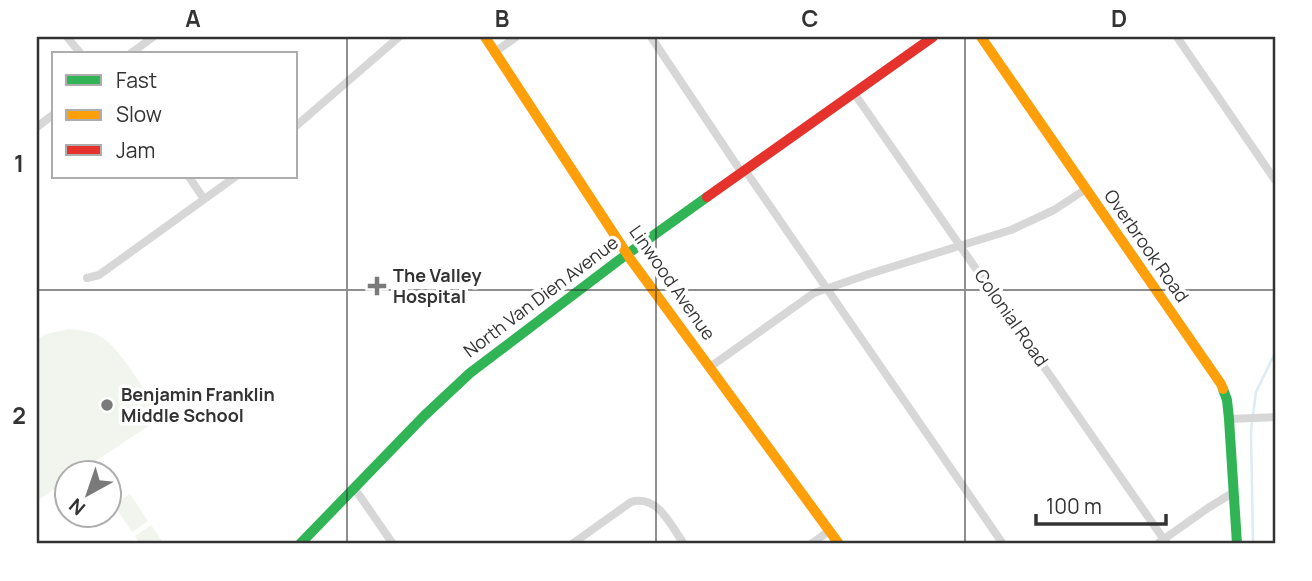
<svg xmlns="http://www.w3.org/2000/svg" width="1312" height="581" viewBox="0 0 1312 581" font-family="Manrope,sans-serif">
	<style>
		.green { fill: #f1f5ed }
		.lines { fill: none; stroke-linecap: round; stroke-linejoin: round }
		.stream { stroke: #ddebf3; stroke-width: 2.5 }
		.street { stroke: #d7d7d7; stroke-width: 8 }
		.fast { stroke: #30b455; stroke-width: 10 }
		.slow { stroke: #ff9f0a; stroke-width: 10 }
		.jam { stroke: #e5322d; stroke-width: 10 }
		.grid { fill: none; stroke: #333; stroke-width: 2; stroke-opacity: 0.55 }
		.poi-dot { fill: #7a7a7a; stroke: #fff; stroke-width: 2.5 }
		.labels { text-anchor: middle; stroke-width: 7; stroke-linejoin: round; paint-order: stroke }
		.street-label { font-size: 18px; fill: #333; stroke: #fff }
		.poi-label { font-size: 18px; font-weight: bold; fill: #333; stroke: #fff; text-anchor: start }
		.neatline { fill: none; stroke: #333; stroke-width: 2.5 }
		.grid-label { font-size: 23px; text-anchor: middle; font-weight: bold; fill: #333 }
	</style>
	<rect width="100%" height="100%" fill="#fff"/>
	<!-- green -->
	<g class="green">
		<path d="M69,329C79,330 91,331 101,337C119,346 149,398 162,417L79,472H66V481L37,501V340L46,334Z"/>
		<path d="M130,494L148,521L132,532L114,505Z"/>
		<path d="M151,525L164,544H140L135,536Z"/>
	</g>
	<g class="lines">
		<!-- stream -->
		<g class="stream">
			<path d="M1253,415L1256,392L1275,353"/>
			<path d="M1252,421L1251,433L1253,544"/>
		</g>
		<!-- street -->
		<g class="street">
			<path d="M67,37L81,54"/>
			<path d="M651,37L742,173"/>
			<path d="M1177,37L1275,180"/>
			<path d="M495,52L516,37"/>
			<path d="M130,54L153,37"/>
			<path d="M854,93L1167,544"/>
			<path d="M296,126L399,37"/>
			<path d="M37,127L54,114"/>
			<path d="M745,170L1003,544"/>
			<path d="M189,177L204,199"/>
			<path d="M87,278L99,275L235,177"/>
			<path d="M710,367L814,293L869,274L1011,230L1054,210L1086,189"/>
			<path d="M1229,419L1275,417"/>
			<path d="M355,489L393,544"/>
			<path d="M572,544L631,502C658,494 671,526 684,544"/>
			<path d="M811,544L829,531"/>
			<path d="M1157,544L1208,508L1234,492"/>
		</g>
		<!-- fast -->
		<g class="fast">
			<path d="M1223,389L1227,400L1229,419L1237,544"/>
			<path d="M300,544L424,416L470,373L619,260L707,197"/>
		</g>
		<!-- slow -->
		<g class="slow">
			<path d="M485,37L631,260L839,544"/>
			<path d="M981,37L1221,384L1223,389"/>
		</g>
		<!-- jam -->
		<path class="jam" d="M707,197L933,37"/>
	</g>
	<!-- grid -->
	<path class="grid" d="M347,37V544M656,37V544M965,37V544M37,290H1275"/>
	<!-- markers -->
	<g class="poi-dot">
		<path d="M373.5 275.5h7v7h7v7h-7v7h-7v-7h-7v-7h7z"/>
		<circle cx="107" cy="405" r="7"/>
	</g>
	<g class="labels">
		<!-- street labels -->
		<g class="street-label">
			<text transform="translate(1146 246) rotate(55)" y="6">Overbrook Road</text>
			<text transform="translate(672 283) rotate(55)" y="6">Linwood Avenue</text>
			<text transform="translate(541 297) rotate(-37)" y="6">North Van Dien Avenue</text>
			<text transform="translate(1011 318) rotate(55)" y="6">Colonial Road</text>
		</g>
		<!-- poi labels -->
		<g class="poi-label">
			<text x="393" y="282">The Valley<tspan x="393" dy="21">Hospital</tspan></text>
			<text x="121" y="401">Benjamin Franklin<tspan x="121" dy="21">Middle School</tspan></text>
		</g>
	</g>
	<!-- border -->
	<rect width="1312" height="581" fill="none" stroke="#ffffff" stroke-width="77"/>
	<!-- legend -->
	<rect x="52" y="52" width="245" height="126" fill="#ffffff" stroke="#adadad" stroke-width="2"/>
	<rect x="66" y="75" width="35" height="10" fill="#30b455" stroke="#adadad" stroke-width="2"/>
	<text x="116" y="88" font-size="21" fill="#333333">Fast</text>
	<rect x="66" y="110" width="35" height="10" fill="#ff9f0a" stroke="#adadad" stroke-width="2"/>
	<text x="116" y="122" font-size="21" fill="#333333">Slow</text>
	<rect x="66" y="145" width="35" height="10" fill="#e5322d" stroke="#adadad" stroke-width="2"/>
	<text x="116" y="158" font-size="21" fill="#333333">Jam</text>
	<!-- north arrow -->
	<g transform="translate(88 494) rotate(220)"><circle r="33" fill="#ffffff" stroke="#adadad" stroke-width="2"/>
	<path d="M0-5L12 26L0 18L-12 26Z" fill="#7a7a7a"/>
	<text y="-10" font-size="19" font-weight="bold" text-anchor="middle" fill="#333333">N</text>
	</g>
	<!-- scale -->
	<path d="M1036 514v10h130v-10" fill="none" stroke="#333333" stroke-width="3.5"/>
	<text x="1046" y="514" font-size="21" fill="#333333" stroke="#ffffff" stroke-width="5" paint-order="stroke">100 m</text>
	<rect x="38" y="38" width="1236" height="504" class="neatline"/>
	<g class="grid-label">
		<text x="193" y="27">A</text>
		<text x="502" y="27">B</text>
		<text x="810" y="27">C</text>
		<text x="1119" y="27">D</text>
		<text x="19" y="172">1</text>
		<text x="19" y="424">2</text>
	</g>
</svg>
